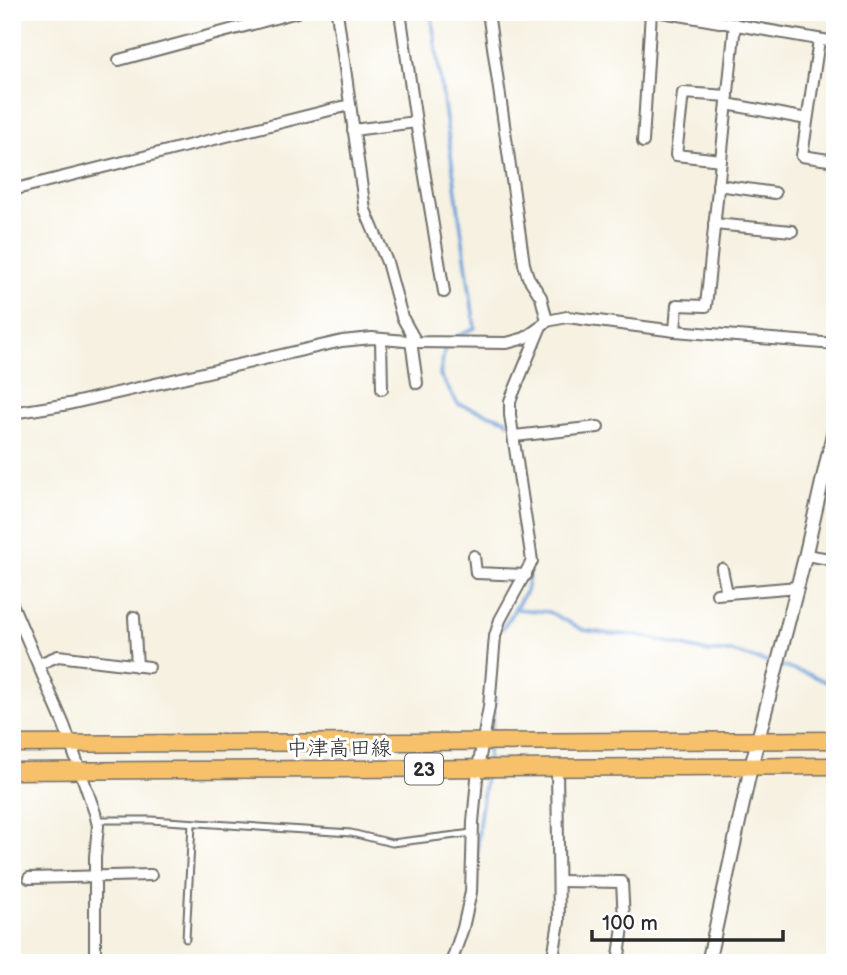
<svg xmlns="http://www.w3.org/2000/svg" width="847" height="975" viewBox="0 0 847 975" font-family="'Balsamiq Sans','Klee One',sans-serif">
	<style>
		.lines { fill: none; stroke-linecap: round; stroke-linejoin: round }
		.stream { stroke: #6d9fd8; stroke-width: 3.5 }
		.service-casing { stroke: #72706b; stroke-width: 9 }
		.minor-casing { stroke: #72706b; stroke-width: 14 }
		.tertiary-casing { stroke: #72706b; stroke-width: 16 }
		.primary-casing { stroke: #72706b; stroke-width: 19 }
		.service { stroke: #fff; stroke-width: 5 }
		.minor { stroke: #fff; stroke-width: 10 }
		.tertiary { stroke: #fff; stroke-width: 12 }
		.primary { stroke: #f7c06b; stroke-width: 16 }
		.labels { text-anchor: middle; stroke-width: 6; stroke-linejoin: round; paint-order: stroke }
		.shield { fill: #fff; stroke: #6b6b6b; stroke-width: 2 }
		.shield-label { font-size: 19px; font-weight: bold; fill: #2b2b2b }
		.street-label { font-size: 21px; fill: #2b2b2b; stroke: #fff }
	</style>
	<rect width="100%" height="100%" fill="#fff"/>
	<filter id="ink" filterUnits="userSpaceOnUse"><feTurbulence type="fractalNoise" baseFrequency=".0143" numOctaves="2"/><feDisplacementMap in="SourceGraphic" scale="14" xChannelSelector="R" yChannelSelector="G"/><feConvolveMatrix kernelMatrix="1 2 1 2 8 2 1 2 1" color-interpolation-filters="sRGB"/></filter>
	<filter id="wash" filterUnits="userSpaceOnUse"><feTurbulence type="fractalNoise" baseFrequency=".00686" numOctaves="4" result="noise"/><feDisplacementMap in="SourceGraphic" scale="28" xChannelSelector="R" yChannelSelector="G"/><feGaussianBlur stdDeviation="1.57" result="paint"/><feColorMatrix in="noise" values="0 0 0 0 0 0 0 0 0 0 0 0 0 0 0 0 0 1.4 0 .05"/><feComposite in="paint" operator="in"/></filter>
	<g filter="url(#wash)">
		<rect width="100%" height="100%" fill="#f6f1e1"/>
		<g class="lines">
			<!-- stream -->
			<g class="stream">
				<path d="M431,12L475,328L452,339"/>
				<path d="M445,346L440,375L458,404L506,420L508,423"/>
				<path d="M515,609L549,612L583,630L611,634L638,635L707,652H732L774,664"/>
				<path d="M503,628L526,591L529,576"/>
				<path d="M781,666L811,675L835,686"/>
				<path d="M491,735L495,698"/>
				<path d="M487,763L489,746"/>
				<path d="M458,963L475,906L479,824L486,774"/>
			</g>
		</g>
	</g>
	<g filter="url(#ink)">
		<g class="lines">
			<defs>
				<g id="service">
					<path d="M97,820H151L351,833L392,843L472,833"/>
					<path d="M186,939L192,824"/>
				</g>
				<g id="minor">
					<path d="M337,12L365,210L387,262L402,317L416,342"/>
					<path d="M662,12L835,42"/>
					<path d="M819,40L802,156L835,161"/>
					<path d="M119,60L297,12"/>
					<path d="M727,104L807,119"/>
					<path d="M416,122L444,292"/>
					<path d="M353,130L416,122L400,12"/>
					<path d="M643,142L651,12"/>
					<path d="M721,160L676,155L683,93L728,96"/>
					<path d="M718,185L775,193"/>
					<path d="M12,190L350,105"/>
					<path d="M714,224L792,231"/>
					<path d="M547,321L567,317L675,331L835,344"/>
					<path d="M675,331L677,305L706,306L735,24"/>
					<path d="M381,339L382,389"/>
					<path d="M411,341L417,383"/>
					<path d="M12,413L69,404L342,341L372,338L416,342L507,343L525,338L539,328"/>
					<path d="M514,436L598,427"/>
					<path d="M806,555L835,560"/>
					<path d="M474,556L476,573L526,575"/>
					<path d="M722,569L727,593"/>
					<path d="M717,594L798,587"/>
					<path d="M12,604L64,725L95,813L98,826L95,857V963"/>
					<path d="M134,617L137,666"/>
					<path d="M39,664L58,656L149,667"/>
					<path d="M29,878L151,875"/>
					<path d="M559,881L622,882L624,920L618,963"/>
					<path d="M451,963L463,928L471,892L473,822L478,768L489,707L495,636L500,620L532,561L510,415V401L541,326L547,321L541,297L528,277L524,264L488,12"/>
					<path d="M552,963L559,922L557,768"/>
				</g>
				<path id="tertiary" d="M708,963L751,767L805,557L835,425"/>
				<g id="primary">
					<path d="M12,744L835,740"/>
					<path d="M12,771L835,766"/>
				</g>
			</defs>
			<!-- service casing -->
			<use href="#service" class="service-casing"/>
			<!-- minor casing -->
			<use href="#minor" class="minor-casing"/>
			<!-- tertiary casing -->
			<use href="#tertiary" class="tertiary-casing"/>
			<!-- primary casing -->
			<use href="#primary" class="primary-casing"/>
			<!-- service -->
			<use href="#service" class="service"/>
			<!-- minor -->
			<use href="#minor" class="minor"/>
			<!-- tertiary -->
			<use href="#tertiary" class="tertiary"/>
			<!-- primary -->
			<use href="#primary" class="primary"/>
		</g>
	</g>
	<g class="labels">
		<!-- shield labels -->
		<rect class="shield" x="405" y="753.5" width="38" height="31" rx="5"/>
		<g class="shield-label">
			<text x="424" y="776">23</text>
		</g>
		<!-- street labels -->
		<g class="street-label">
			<text x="339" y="755">中津高田線</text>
		</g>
	</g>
	<!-- margin -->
	<rect width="847" height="975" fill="none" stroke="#fff" stroke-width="42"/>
	<!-- scale -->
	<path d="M592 930v10h191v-10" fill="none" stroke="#2b2b2b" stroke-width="3.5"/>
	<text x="602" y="930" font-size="21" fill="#2b2b2b" stroke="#ffffff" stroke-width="5" paint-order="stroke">100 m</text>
</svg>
